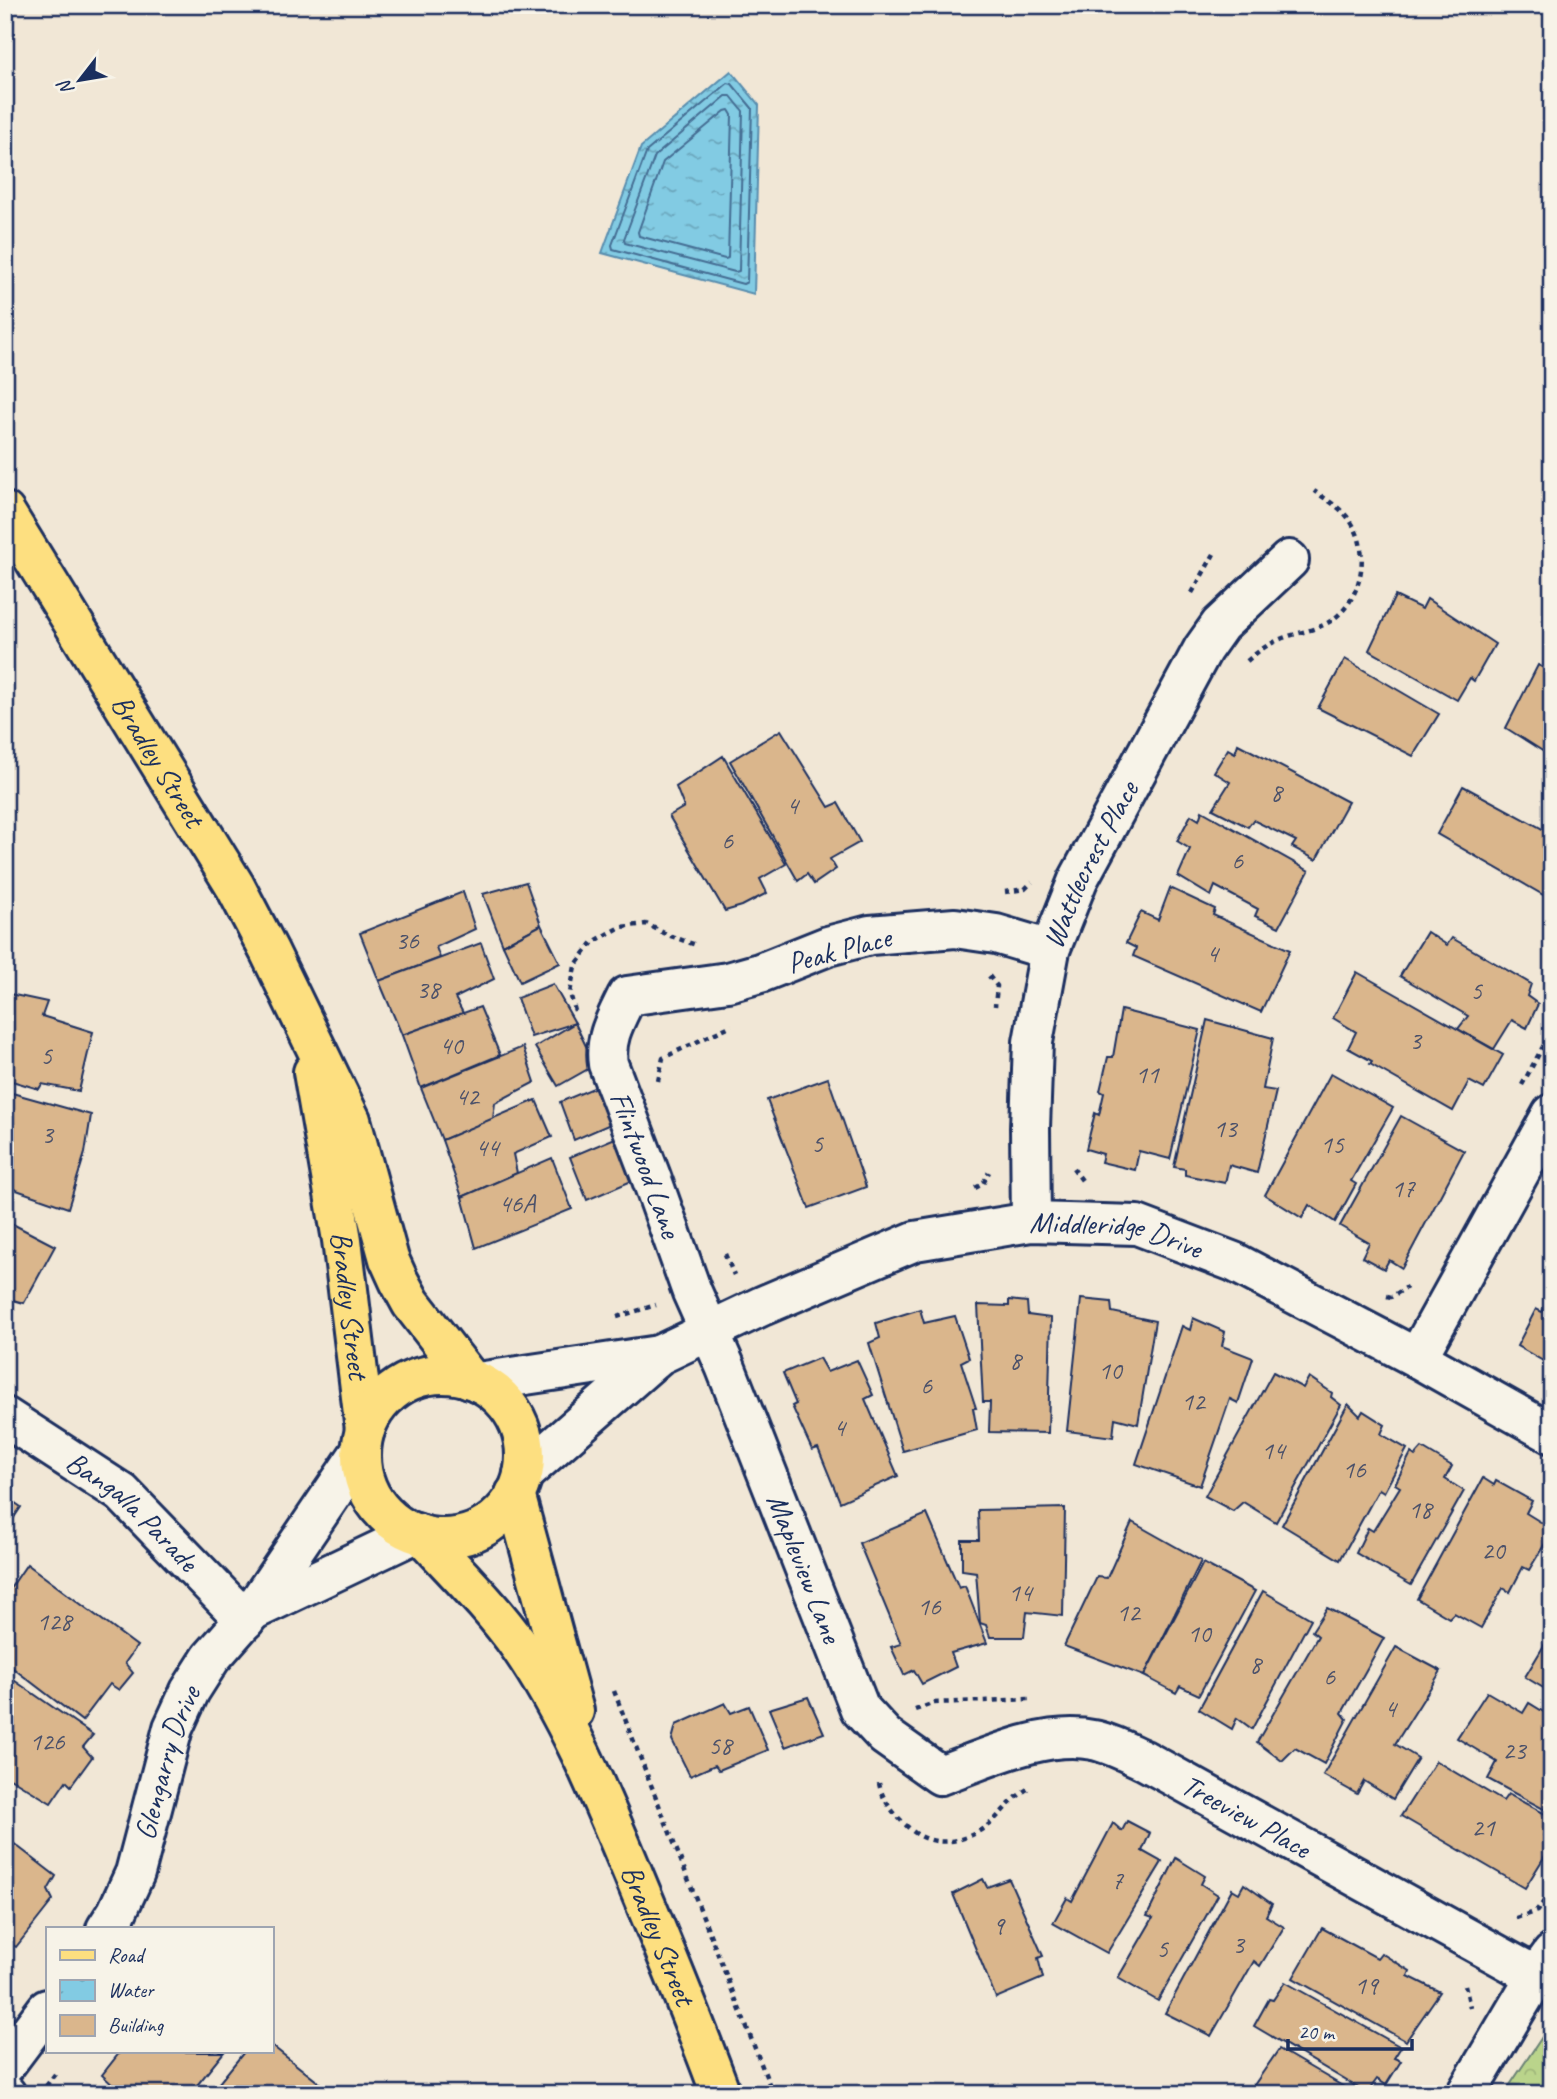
<svg xmlns="http://www.w3.org/2000/svg" width="1557" height="2099" viewBox="0 0 1557 2099" font-family="Caveat,sans-serif">
	<style>
		.forest { fill: url(#forest-crowns); stroke: #6a8274; stroke-width: 2 }
		.water { fill: url(#water-ripples); stroke: #598dae; stroke-width: 2 }
		.lines { fill: none; stroke-linecap: round; stroke-linejoin: round }
		.shore { stroke: #446d93; stroke-width: 2 }
		.building { fill: #dab68c; stroke: #1b2f5e; stroke-width: 2 }
		.minor-casing { stroke: #1b2f5e; stroke-width: 44 }
		.major-casing { stroke: #1b2f5e; stroke-width: 44 }
		.path { stroke: #1b2f5e; stroke-width: 4.5; stroke-dasharray: 5 5; stroke-linecap: butt }
		.minor { stroke: #f7f3e8; stroke-width: 38 }
		.major { stroke: #fddf80; stroke-width: 38 }
		.labels { text-anchor: middle; stroke-width: 5; stroke-linejoin: round; paint-order: stroke }
		.number-label { font-size: 26px; fill: #4b516a }
		.street-label { font-size: 30px; fill: #1b2f5e; stroke: #f7f3e8 }
	</style>
	<defs>
		<pattern id="forest-crowns" width="20" height="18" patternUnits="userSpaceOnUse" patternTransform="scale(1.75)"><rect width="20" height="18" fill="#bad48b"/><path d="M2 6a3 3 0 1 1 6 0M12 15a3 3 0 1 1 6 0" fill="none" stroke="#9fb67a"/></pattern>
		<pattern id="water-ripples" width="26" height="14" patternUnits="userSpaceOnUse" patternTransform="scale(1.75)"><rect width="26" height="14" fill="#82cbe3"/><path d="M2 4q2-2 4 0t4 0M15 11q2-2 4 0t4 0" fill="none" stroke="#6aa5bb"/></pattern>
	</defs>
	<rect width="100%" height="100%" fill="#f1e7d6"/>
	<filter id="ink" filterUnits="userSpaceOnUse"><feTurbulence type="fractalNoise" baseFrequency=".0143" numOctaves="2"/><feDisplacementMap in="SourceGraphic" scale="14" xChannelSelector="R" yChannelSelector="G"/><feConvolveMatrix kernelMatrix="1 2 1 2 8 2 1 2 1" color-interpolation-filters="sRGB"/></filter>
	<g filter="url(#ink)">
		<!-- forest -->
		<path class="forest" d="M1552,2022V2094H1504Z"/>
		<!-- water -->
		<path class="water" d="M731,71L759,105L754,294L602,253L641,147Z"/>
		<g class="lines">
			<!-- shore -->
			<g class="shore">
				<path d="M728,83L732,84L752,108L747,282L743,284L613,249L612,245L647,151Z"/>
				<path d="M726,96H731L743,111L739,271L735,272L625,243L624,239L655,156Z"/>
				<path d="M725,111L729,110L732,115L728,258L725,259L639,236L638,232L663,162Z"/>
			</g>
		</g>
		<!-- building -->
		<g class="building">
			<path d="M1395,596L1422,609L1427,599L1495,644L1474,681L1470,678L1457,700L1369,650Z"/>
			<path d="M1345,659L1439,714L1413,756L1318,708Z"/>
			<path d="M1538,665L1552,672V757L1506,728Z"/>
			<path d="M781,730L829,807L838,803L860,842L830,859L836,869L814,884L807,874L798,881L730,761Z"/>
			<path d="M1238,744L1348,802L1316,860L1292,847L1296,841L1253,820L1248,827L1213,809L1230,782L1214,772L1228,749L1235,753Z"/>
			<path d="M723,756L786,864L760,879L767,893L742,906L725,911L669,816L684,807L676,787Z"/>
			<path d="M1463,786L1552,834V900L1437,834Z"/>
			<path d="M1202,811L1309,871L1279,927L1255,916L1258,909L1215,886L1211,896L1178,876L1190,849L1177,841L1191,815L1199,820Z"/>
			<path d="M526,882L541,925L503,945L483,894Z"/>
			<path d="M1170,888L1215,909L1213,915L1290,950L1261,1012L1133,956L1136,948L1126,943L1141,912L1158,920Z"/>
			<path d="M463,892L475,929L436,947L440,958L379,981L360,933Z"/>
			<path d="M541,925L560,963L520,982L503,945Z"/>
			<path d="M1427,932L1447,945L1452,938L1531,984L1527,996L1538,1004L1527,1028L1512,1020L1494,1049L1458,1029L1468,1016L1400,976Z"/>
			<path d="M481,943L494,979L455,998L463,1013L402,1035L379,981Z"/>
			<path d="M1357,972L1503,1055L1484,1089L1469,1081L1453,1111L1370,1064L1372,1061L1348,1048L1356,1032L1333,1018Z"/>
			<path d="M553,984L575,1023L531,1037L517,998Z"/>
			<path d="M5,993L47,1002L42,1016L93,1032L79,1091L42,1084L39,1089L5,1079Z"/>
			<path d="M480,1007L500,1055L421,1088L402,1035Z"/>
			<path d="M1121,1010L1200,1030L1170,1159L1139,1151L1135,1170L1101,1162L1103,1154L1086,1149L1095,1113L1099,1115L1104,1093L1100,1091L1108,1057H1113Z"/>
			<path d="M1207,1020L1273,1038L1263,1089L1276,1091L1257,1173L1229,1165L1225,1183L1185,1175V1169L1174,1167Z"/>
			<path d="M575,1023L595,1065L558,1086L535,1047Z"/>
			<path d="M523,1047L535,1082L495,1103L493,1119L442,1140L421,1088Z"/>
			<path d="M1331,1073L1393,1108L1351,1181L1356,1184L1335,1222L1309,1205L1302,1218L1265,1195Z"/>
			<path d="M828,1078L866,1187L809,1208L767,1100Z"/>
			<path d="M598,1086L615,1122L574,1140L560,1102Z"/>
			<path d="M5,1091L91,1115L85,1153L68,1208L5,1186Z"/>
			<path d="M536,1100L552,1137L513,1154L517,1173L462,1197L442,1140Z"/>
			<path d="M1401,1116L1464,1151L1402,1268L1389,1260L1384,1269L1362,1257L1369,1243L1340,1226Z"/>
			<path d="M615,1138L634,1180L587,1200L570,1157Z"/>
			<path d="M552,1158L572,1209L476,1248L462,1197Z"/>
			<path d="M5,1220L55,1246L24,1303L13,1300L10,1310L5,1307Z"/>
			<path d="M1552,1298V1366L1517,1346L1536,1309L1542,1312Z"/>
			<path d="M1081,1299L1111,1302L1112,1312L1155,1321L1138,1424L1115,1418L1113,1437L1067,1431Z"/>
			<path d="M1009,1300L1027,1302L1028,1315L1051,1318L1048,1433L989,1432L990,1402H983L978,1305L1009,1306Z"/>
			<path d="M920,1309L924,1323L955,1316L969,1358L961,1362L976,1408H973L977,1430L903,1451L869,1343L880,1338L876,1323Z"/>
			<path d="M1193,1318L1225,1332L1222,1346L1253,1358L1238,1403L1230,1399L1200,1486L1136,1464L1182,1326L1190,1330Z"/>
			<path d="M819,1358L827,1372L857,1360L873,1395L865,1399L898,1476L840,1502L818,1448L812,1450L792,1406L796,1404L783,1373Z"/>
			<path d="M1273,1372L1303,1388L1309,1377L1332,1393L1331,1397L1341,1405L1276,1522L1243,1502L1233,1511L1205,1496Z"/>
			<path d="M1348,1404L1360,1416L1363,1411L1385,1425L1381,1434L1407,1449L1384,1492L1379,1489L1340,1560L1282,1525Z"/>
			<path d="M1422,1448L1452,1466L1445,1479L1464,1491L1411,1585L1356,1553L1368,1528L1373,1531L1400,1487L1395,1484L1411,1453L1415,1456Z"/>
			<path d="M1483,1478L1494,1485L1496,1481L1532,1501L1526,1513L1552,1529V1532L1529,1570L1523,1567L1510,1592L1503,1588L1481,1628L1454,1613L1449,1618L1417,1599Z"/>
			<path d="M5,1496L21,1507L5,1531Z"/>
			<path d="M1065,1508L1063,1616L1027,1612L1024,1637H990L986,1625L980,1623L976,1572L962,1570V1540H979L978,1510Z"/>
			<path d="M927,1514L959,1588L965,1586L987,1643L951,1653L956,1667L922,1684L914,1670L904,1675L891,1647L901,1644L859,1543Z"/>
			<path d="M1132,1522L1201,1561L1144,1676L1064,1646L1097,1577L1107,1578Z"/>
			<path d="M1203,1563L1255,1591L1199,1695L1180,1686L1176,1693L1144,1676Z"/>
			<path d="M27,1564L137,1646L125,1663L133,1673L119,1690L110,1684L82,1721L5,1662V1596Z"/>
			<path d="M1263,1591L1311,1619L1252,1729L1237,1718L1232,1729L1199,1709Z"/>
			<path d="M1327,1608L1384,1638L1342,1713L1347,1719L1324,1764L1295,1748L1282,1761L1257,1742L1318,1636L1312,1631Z"/>
			<path d="M1552,1632V1693L1525,1677Z"/>
			<path d="M1396,1647L1441,1671L1395,1744L1418,1758L1393,1799L1364,1781L1357,1794L1323,1775Z"/>
			<path d="M5,1674L93,1735L83,1747L92,1757L71,1786L66,1781L51,1803L5,1775Z"/>
			<path d="M1487,1692L1523,1713L1529,1703L1552,1717V1807L1549,1812L1488,1779L1497,1762L1457,1738Z"/>
			<path d="M808,1697L824,1733L785,1747L769,1709Z"/>
			<path d="M725,1703L731,1713L749,1706L768,1750L719,1770L715,1765L690,1776L672,1740L676,1725Z"/>
			<path d="M1436,1761L1503,1801L1508,1794L1551,1817L1544,1837L1551,1846L1525,1888L1401,1816Z"/>
			<path d="M1127,1821L1150,1833L1142,1851L1162,1862L1107,1953L1053,1923L1067,1898L1072,1901L1113,1823L1122,1831Z"/>
			<path d="M8,1839L56,1876L48,1890L53,1900L16,1947L5,1940V1842Z"/>
			<path d="M1176,1858L1205,1876L1201,1884L1218,1895L1158,2001L1118,1978L1153,1918L1147,1916Z"/>
			<path d="M983,1879L987,1887L1009,1879L1043,1956L1038,1958L1043,1978L996,1998L953,1894Z"/>
			<path d="M1244,1884L1272,1904L1266,1916L1284,1927L1260,1966L1254,1961L1211,2036L1165,2013L1232,1889L1239,1893Z"/>
			<path d="M1322,1928L1377,1958L1381,1953L1410,1971L1408,1976L1440,1992L1406,2041L1293,1978Z"/>
			<path d="M1285,1982L1401,2047L1394,2058L1401,2061L1386,2085L1377,2079L1367,2093L1254,2026L1269,1999L1273,2000Z"/>
			<path d="M271,2045L323,2086L316,2094H210L244,2052H271Z"/>
			<path d="M1279,2049L1356,2094H1254L1250,2091Z"/>
			<path d="M120,2052H224L190,2094H114L112,2092L117,2089L102,2075Z"/>
		</g>
		<g class="lines">
			<defs>
				<g id="minor">
					<path id="s1" d="M1050,950L996,934L955,928L870,935L828,946L760,973L728,982L627,996C616,1019 604,1038 608,1064L651,1177L692,1292L725,1366L860,1709L885,1736L940,1775C985,1759 1044,1730 1093,1740C1110,1743 1128,1753 1144,1760L1536,1976"/>
					<path id="s2" d="M1031,1222L1030,1128L1033,1042L1050,950L1078,880L1203,649L1220,625L1289,560"/>
					<path d="M1417,1358L1552,1114"/>
					<path d="M478,1382L659,1355"/>
					<path id="s3" d="M5,1417L122,1493L245,1620"/>
					<path id="s4" d="M523,1474L659,1355L762,1306L915,1241L1031,1222L1137,1225L1234,1262L1417,1358L1552,1434"/>
					<path d="M256,1609L416,1533"/>
					<path id="s5" d="M106,1929L117,1912L135,1873L173,1728L190,1691L211,1658L254,1609L361,1451"/>
					<path d="M5,2065L47,2009"/>
					<path d="M5,2093L6,2094"/>
					<path d="M1466,2094L1536,1976L1552,1954"/>
				</g>
				<g id="major">
					<path id="s6" d="M5,512L235,886L269,951L351,1120L389,1259L399,1281L411,1303L470,1379"/>
					<path id="s7" d="M313,1072L342,1240L365,1430"/>
					<circle cx="443" cy="1456" r="82"/>
					<path d="M515,1494L574,1711"/>
					<path id="s8" d="M422,1535C455,1571 492,1607 520,1647C569,1718 601,1797 634,1876C664,1948 694,2020 721,2094"/>
				</g>
			</defs>
			<!-- minor casing -->
			<use href="#minor" class="minor-casing"/>
			<!-- major casing -->
			<use href="#major" class="major-casing"/>
			<!-- path -->
			<g class="path">
				<path d="M1192,593L1214,554"/>
				<path d="M1247,661C1258,651 1270,643 1283,638C1299,632 1314,631 1329,622C1361,603 1372,553 1351,522C1343,509 1327,500 1314,491"/>
				<path d="M1005,892L1025,889L1032,882"/>
				<path d="M989,976L997,986L995,1006"/>
				<path d="M575,1011L570,993L575,966L593,942L621,927L646,924L668,935L696,945"/>
				<path d="M658,1081L663,1058L732,1025"/>
				<path d="M1522,1085L1552,1030"/>
				<path d="M1073,1168L1084,1183"/>
				<path d="M975,1188L983,1184L989,1172"/>
				<path d="M725,1254L734,1275"/>
				<path d="M1387,1296L1391,1297L1407,1287"/>
				<path d="M617,1317L656,1305"/>
				<path d="M614,1691L773,2094"/>
				<path d="M915,1710L934,1703L1031,1699"/>
				<path d="M879,1783C882,1801 896,1816 909,1828C934,1851 969,1842 993,1821C1005,1809 1014,1797 1029,1788"/>
				<path d="M1516,1918L1537,1911L1552,1890"/>
				<path d="M1465,1985L1470,2007"/>
				<path d="M46,2086L58,2070"/>
			</g>
			<!-- minor -->
			<use href="#minor" class="minor"/>
			<!-- major -->
			<use href="#major" class="major"/>
		</g>
	</g>
	<g class="labels">
		<!-- number labels -->
		<g class="number-label">
			<text x="1276" y="801">8</text>
			<text x="792" y="814">4</text>
			<text x="727" y="849">6</text>
			<text x="1237" y="869">6</text>
			<text x="407" y="949">36</text>
			<text x="1212" y="962">4</text>
			<text x="428" y="998">38</text>
			<text x="1476" y="999">5</text>
			<text x="1415" y="1049">3</text>
			<text x="451" y="1054">40</text>
			<text x="46" y="1064">5</text>
			<text x="1147" y="1083">11</text>
			<text x="467" y="1105">42</text>
			<text x="1225" y="1137">13</text>
			<text x="47" y="1143">3</text>
			<text x="817" y="1152">5</text>
			<text x="1332" y="1153">15</text>
			<text x="487" y="1156">44</text>
			<text x="1403" y="1197">17</text>
			<text x="517" y="1212">46A</text>
			<text x="1015" y="1369">8</text>
			<text x="1110" y="1379">10</text>
			<text x="926" y="1394">6</text>
			<text x="1193" y="1410">12</text>
			<text x="839" y="1436">4</text>
			<text x="1273" y="1459">14</text>
			<text x="1354" y="1478">16</text>
			<text x="1420" y="1518">18</text>
			<text x="1493" y="1559">20</text>
			<text x="1020" y="1601">14</text>
			<text x="929" y="1615">16</text>
			<text x="1128" y="1621">12</text>
			<text x="54" y="1630">128</text>
			<text x="1199" y="1642">10</text>
			<text x="1255" y="1673">8</text>
			<text x="1329" y="1685">6</text>
			<text x="1390" y="1717">4</text>
			<text x="47" y="1750">126</text>
			<text x="720" y="1754">58</text>
			<text x="1514" y="1759">23</text>
			<text x="1483" y="1836">21</text>
			<text x="1117" y="1889">7</text>
			<text x="998" y="1934">9</text>
			<text x="1238" y="1953">3</text>
			<text x="1162" y="1957">5</text>
			<text x="1366" y="1994">19</text>
		</g>
		<!-- street labels -->
		<g class="street-label">
			<text dy="10" stroke="none"><textPath href="#s6" startOffset="292">Bradley Street</textPath></text>
			<text dy="10" stroke="none"><textPath href="#s2" startOffset="368">Wattlecrest Place</textPath></text>
			<text transform="translate(839 950) rotate(-15)" y="10">Peak Place</text>
			<text dy="10" stroke="none"><textPath href="#s1" startOffset="614">Flintwood Lane</textPath></text>
			<text dy="10" stroke="none"><textPath href="#s4" startOffset="665">Middleridge Drive</textPath></text>
			<text dy="10" stroke="none"><textPath href="#s7" startOffset="236">Bradley Street</textPath></text>
			<text dy="10" stroke="none"><textPath href="#s3" startOffset="159">Bangalla Parade</textPath></text>
			<text dy="10" stroke="none"><textPath href="#s1" startOffset="1048">Mapleview Lane</textPath></text>
			<text dy="10" stroke="none"><textPath href="#s5" startOffset="178">Glengarry Drive</textPath></text>
			<text dy="10" stroke="none"><textPath href="#s1" startOffset="1634">Treeview Place</textPath></text>
			<text dy="10" stroke="none"><textPath href="#s8" startOffset="469">Bradley Street</textPath></text>
		</g>
	</g>
	<!-- margin -->
	<rect width="1557" height="2099" fill="none" stroke="#f7f3e8" stroke-width="28"/>
	<rect x="14" y="14" width="1529" height="2071" fill="none" stroke="#1b2f5e" stroke-width="2.5" filter="url(#ink)"/>
	<!-- legend -->
	<rect x="46" y="1927" width="228" height="126" fill="#f7f3e8" stroke="#9fa5b1" stroke-width="2"/>
	<rect x="60" y="1950" width="35" height="10" fill="#fddf80" stroke="#9fa5b1" stroke-width="2"/>
	<text x="108" y="1962" font-size="21" fill="#1b2f5e">Road</text>
	<rect x="60" y="1980" width="35" height="21" fill="url(#water-ripples)" stroke="#9fa5b1" stroke-width="2"/>
	<text x="108" y="1997" font-size="21" fill="#1b2f5e">Water</text>
	<rect x="60" y="2015" width="35" height="21" fill="#dab68c" stroke="#9fa5b1" stroke-width="2"/>
	<text x="108" y="2032" font-size="21" fill="#1b2f5e">Building</text>
	<!-- north arrow -->
	<g transform="translate(80 80) rotate(239)" stroke="#f7f3e8" stroke-width="5" paint-order="stroke">
	<path d="M0-5L12 26L0 18L-12 26Z" fill="#1b2f5e"/>
	<text y="-10" font-size="19" font-weight="bold" text-anchor="middle" fill="#1b2f5e">N</text>
	</g>
	<!-- scale -->
	<path d="M1288 2039v10h124v-10" fill="none" stroke="#1b2f5e" stroke-width="3.5"/>
	<text x="1298" y="2039" font-size="21" fill="#1b2f5e" stroke="#f7f3e8" stroke-width="5" paint-order="stroke">20 m</text>
</svg>
